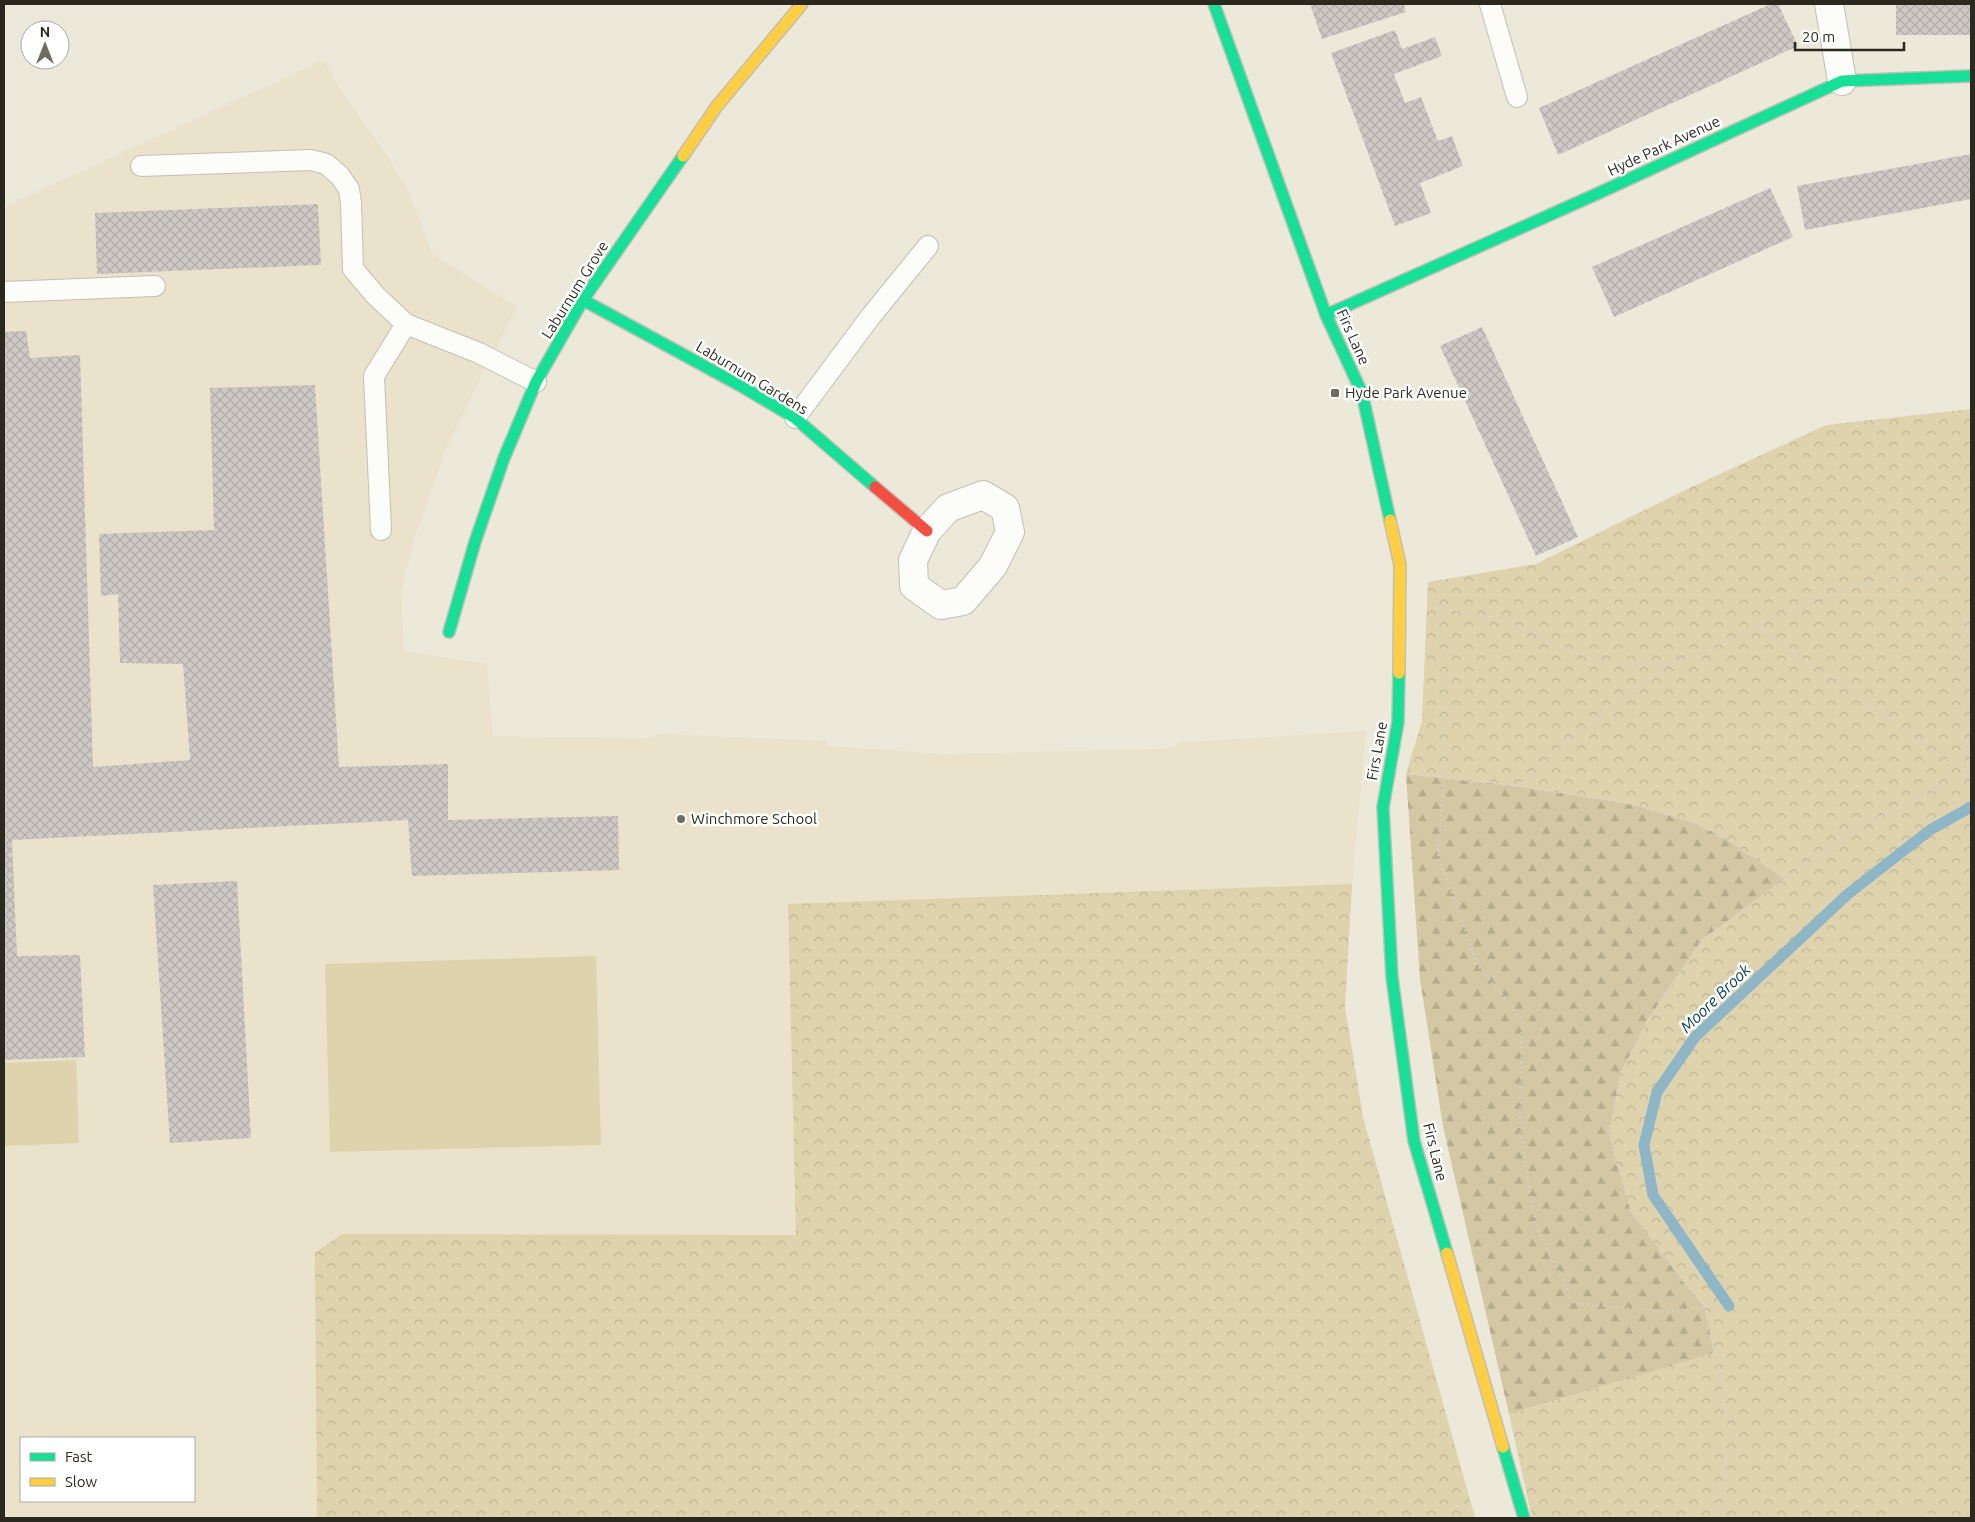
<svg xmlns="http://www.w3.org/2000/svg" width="1975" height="1522" viewBox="0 0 1975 1522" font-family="Ubuntu,sans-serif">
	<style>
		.built { fill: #eae2cb; fill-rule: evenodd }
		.forest { fill: url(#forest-firs) }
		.park { fill: url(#park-crowns) }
		.pitch { fill: #ded3ad }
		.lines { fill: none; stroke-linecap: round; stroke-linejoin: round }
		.stream { stroke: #8eb6c7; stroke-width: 11 }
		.building { fill: url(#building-cross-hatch) }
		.lane-casing { stroke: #c2bfb4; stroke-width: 22 }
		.street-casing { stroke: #c2bfb4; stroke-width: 30 }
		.fast-casing { stroke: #c2bfb4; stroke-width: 14 }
		.slow-casing { stroke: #c2bfb4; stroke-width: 14 }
		.jam-casing { stroke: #c2bfb4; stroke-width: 14 }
		.path { stroke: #d6d4d1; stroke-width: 3; stroke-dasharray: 1 4; stroke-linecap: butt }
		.lane { stroke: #fcfcf9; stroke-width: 20 }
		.street { stroke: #fcfcf9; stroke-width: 28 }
		.fast { stroke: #16e098; stroke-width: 11 }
		.slow { stroke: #ffcf43; stroke-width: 11 }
		.jam { stroke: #f24e42; stroke-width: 11 }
		.poi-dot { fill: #6f6c60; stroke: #fff; stroke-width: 2 }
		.labels { text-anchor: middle; stroke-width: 5; stroke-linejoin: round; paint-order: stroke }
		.street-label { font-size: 15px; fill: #2b291f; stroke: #fff }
		.poi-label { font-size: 15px; fill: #2b291f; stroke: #fff; text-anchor: start }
		.water-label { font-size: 16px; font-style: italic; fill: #00384d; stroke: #fff }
	</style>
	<defs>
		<pattern id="forest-firs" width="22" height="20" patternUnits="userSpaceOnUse" patternTransform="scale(1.25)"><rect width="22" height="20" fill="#d3c8a3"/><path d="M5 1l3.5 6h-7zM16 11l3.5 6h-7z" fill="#b5ac8c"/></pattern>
		<pattern id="park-crowns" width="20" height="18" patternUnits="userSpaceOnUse" patternTransform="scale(1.25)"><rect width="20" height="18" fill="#ded3ad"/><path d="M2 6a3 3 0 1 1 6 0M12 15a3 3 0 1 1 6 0" fill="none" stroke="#bfb594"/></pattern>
		<pattern id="building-cross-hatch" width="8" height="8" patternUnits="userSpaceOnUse" patternTransform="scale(1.25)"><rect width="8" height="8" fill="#cfc9c6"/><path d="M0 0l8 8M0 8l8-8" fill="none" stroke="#b2adaa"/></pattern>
	</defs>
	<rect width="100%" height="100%" fill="#ece8da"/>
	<!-- built -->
	<path class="built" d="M324,60L340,89L386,155L409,192L432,254L517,307L483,372L445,451L415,537L401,591L404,651L487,664L493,736L649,738L660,734L827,741L828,746L945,754L1163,749L1186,742L1366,731L1352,884L1345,1007L1363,1117L1368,1137L1475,1518H4V207ZM21,1438H194V1501H21Z"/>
	<!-- forest -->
	<path class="forest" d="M1406,774L1518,786L1632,804L1695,823L1725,838L1785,879L1702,940L1646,1023L1683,1281L1705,1307L1715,1353L1509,1414L1443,1126L1420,979Z"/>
	<!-- park -->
	<g class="park">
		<path d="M1971,409V1518H1532L1509,1414L1714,1353L1705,1307L1683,1281L1631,1212L1609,1134L1620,1075L1646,1023L1702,940L1784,879L1725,838L1695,823L1632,804L1518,786L1406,774L1422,721L1428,582L1536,564L1681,492L1826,425Z"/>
		<path d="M1352,884L1345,1007L1363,1117L1475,1518H317L315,1253L342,1234L796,1235L788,904Z"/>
	</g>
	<!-- pitch -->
	<g class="pitch">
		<path d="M596,956L601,1145L330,1152L325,964Z"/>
		<path d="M76,1060L79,1143L4,1146V1063Z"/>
		<path d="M1903,1509L1958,1518H1959H1901Z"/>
	</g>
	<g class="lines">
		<!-- stream -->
		<path class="stream" d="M1729,1306L1653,1195L1644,1145L1657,1092L1695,1037L1848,894L1930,830L1971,807"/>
	</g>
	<!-- building -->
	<g class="building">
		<path d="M1310,4H1404L1406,12L1322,39Z"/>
		<path d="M1771,4H1778L1798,46L1558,155L1539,108Z"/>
		<rect x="1896" y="4" width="75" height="31"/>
		<path d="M1395,30L1402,49L1435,37L1442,56L1394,74L1405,103L1421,97L1438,141L1452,136L1463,166L1420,183L1431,213L1395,226L1331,53Z"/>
		<path d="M1971,154V199L1805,230L1797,186Z"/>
		<path d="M1770,188L1793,237L1614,317L1592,267Z"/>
		<path d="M318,204L321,265L97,274L95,213Z"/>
		<path d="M1482,327L1578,537L1536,556L1440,346Z"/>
		<path d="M26,331L30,358L80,355L93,767L190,760L183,664L120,663L118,594L101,596L99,534L214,530L210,388L315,385L339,767L448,764V820L618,816L619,870L412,876L408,820L12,840L17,956L80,955L85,1057L4,1060V332Z"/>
		<path d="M237,881L251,1138L170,1143L153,885Z"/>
	</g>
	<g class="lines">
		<defs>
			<g id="lane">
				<path d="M1490,4L1517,97"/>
				<path d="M141,166L311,160L326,164L339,175L349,189L351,203L353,269L376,296L406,324L479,353L536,382"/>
				<path d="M4,292L155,286"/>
				<path d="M795,418L871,316L928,246"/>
				<path d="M381,530L374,376L406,324"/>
			</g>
			<g id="street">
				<path d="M1829,4L1842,81"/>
				<path d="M983,495L1005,508L1010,532L993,566L963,601L941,605L914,586L913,560L927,531L948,508Z"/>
			</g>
			<g id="fast">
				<path d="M1214,4L1326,315L1362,393L1390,520"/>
				<path d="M583,300L741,386L795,418L875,487"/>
				<path d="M1326,315L1601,192L1842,81L1971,76"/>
				<path d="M449,632L475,542L504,458L536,382L583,300L683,156"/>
				<path d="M1399,673L1398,722L1383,807L1392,977L1414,1141L1447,1253"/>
				<path d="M1503,1447L1524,1518"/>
			</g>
			<g id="slow">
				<path d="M683,156L717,106L802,4"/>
				<path d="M1390,520L1400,565L1399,673"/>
				<path d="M1447,1253L1503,1447"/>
			</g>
			<path id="jam" d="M875,487L927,531"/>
		</defs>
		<!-- lane casing -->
		<use href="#lane" class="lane-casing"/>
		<!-- street casing -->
		<use href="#street" class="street-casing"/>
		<!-- fast casing -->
		<use href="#fast" class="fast-casing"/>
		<!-- slow casing -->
		<use href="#slow" class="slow-casing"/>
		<!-- jam casing -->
		<use href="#jam" class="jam-casing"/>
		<!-- path -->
		<g class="path">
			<path d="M1432,606L1500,620L1579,654L1615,665H1666L1705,653L1756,626L1832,592L1907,577L1971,572"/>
			<path d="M1440,608L1444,777L1518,786L1632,804L1695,823L1725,838L1785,879"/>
			<path d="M1971,613C1949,654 1962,727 1965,773L1971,779"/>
			<path d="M1422,775L1444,777L1438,855L1477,964L1522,1020L1520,1129L1535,1224L1574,1303L1666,1312L1705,1307"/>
			<path d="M1518,786L1574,734L1666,666"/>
			<path d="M1714,1518L1732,1436L1705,1307L1683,1281L1631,1212L1609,1134L1620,1075L1646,1023L1702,940L1785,879L1858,829L1965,773L1756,626"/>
		</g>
		<!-- lane -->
		<use href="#lane" class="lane"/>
		<!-- street -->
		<use href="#street" class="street"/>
		<!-- fast -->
		<use href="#fast" class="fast"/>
		<!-- slow -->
		<use href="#slow" class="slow"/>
		<!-- jam -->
		<use href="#jam" class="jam"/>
	</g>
	<!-- markers -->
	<g class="poi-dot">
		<rect x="1330" y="388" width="10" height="10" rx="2.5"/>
		<circle cx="681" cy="819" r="5"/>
	</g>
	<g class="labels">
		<!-- street labels -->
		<g class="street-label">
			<text transform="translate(1664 146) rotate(-25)" y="5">Hyde Park Avenue</text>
			<text transform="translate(575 290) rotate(-58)" y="5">Laburnum Grove</text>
			<text transform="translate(1353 337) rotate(66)" y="5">Firs Lane</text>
			<text transform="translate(752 378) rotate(31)" y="5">Laburnum Gardens</text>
			<text transform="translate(1377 751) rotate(-80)" y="5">Firs Lane</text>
			<text transform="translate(1435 1152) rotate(76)" y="5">Firs Lane</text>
		</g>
		<!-- poi labels -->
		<g class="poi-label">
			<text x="1345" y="398">Hyde Park Avenue</text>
			<text x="691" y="824">Winchmore School</text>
		</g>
		<!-- water labels -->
		<g class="water-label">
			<text transform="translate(1715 998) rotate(-44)" y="6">Moore Brook</text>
		</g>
	</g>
	<!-- border -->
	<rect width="1975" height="1522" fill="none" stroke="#2b291f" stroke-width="10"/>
	<!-- legend -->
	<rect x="20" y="1437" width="175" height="65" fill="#ffffff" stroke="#aaa9a5"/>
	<rect x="30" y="1453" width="25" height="8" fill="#16e098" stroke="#aaa9a5"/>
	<text x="65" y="1462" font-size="15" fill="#2b291f">Fast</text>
	<rect x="30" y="1478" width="25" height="8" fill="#ffcf43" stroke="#aaa9a5"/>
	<text x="65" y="1487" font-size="15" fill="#2b291f">Slow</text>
	<!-- north arrow -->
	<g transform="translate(45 45)"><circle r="24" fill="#ffffff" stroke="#aaa9a5"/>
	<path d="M0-4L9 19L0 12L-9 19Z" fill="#6f6c60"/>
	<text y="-8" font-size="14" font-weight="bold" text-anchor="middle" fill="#2b291f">N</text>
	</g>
	<!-- scale -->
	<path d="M1795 42v8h109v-8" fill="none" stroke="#2b291f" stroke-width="2.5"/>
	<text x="1802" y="42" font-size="15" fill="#2b291f" stroke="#ffffff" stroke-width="4" paint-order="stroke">20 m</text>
</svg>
